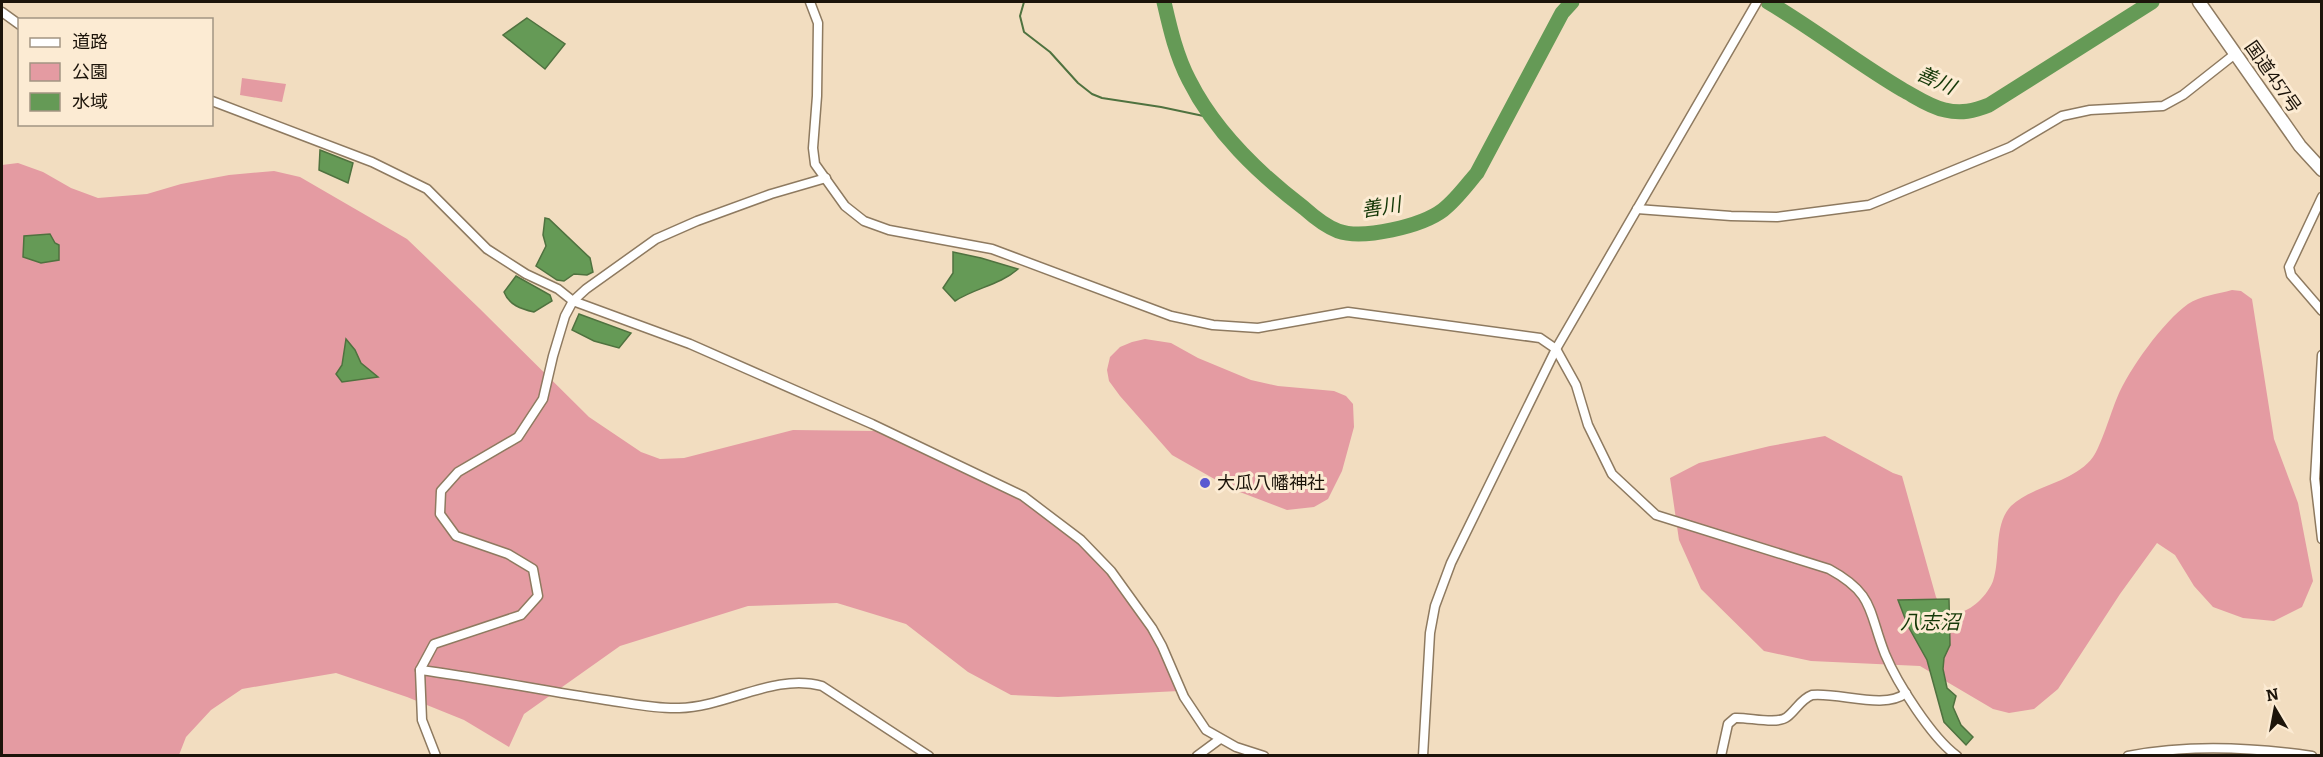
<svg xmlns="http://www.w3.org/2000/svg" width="2323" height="757" viewBox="0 0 2323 757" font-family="Bitter,'Noto Sans JP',serif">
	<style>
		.green { fill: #e49ba2 }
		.water { fill: #659a56; stroke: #4f723f; stroke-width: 1.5 }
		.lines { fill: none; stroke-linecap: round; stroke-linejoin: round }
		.stream { stroke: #4f723f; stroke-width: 2 }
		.river { stroke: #659a56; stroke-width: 15 }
		.minor-casing { stroke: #8e7a60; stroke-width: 11 }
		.highway-casing { stroke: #8e7a60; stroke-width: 15 }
		.minor { stroke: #fff; stroke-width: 8 }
		.highway { stroke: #fff; stroke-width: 12 }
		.poi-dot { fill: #5a59d1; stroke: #fcebd3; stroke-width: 2 }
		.labels { text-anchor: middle; stroke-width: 6; stroke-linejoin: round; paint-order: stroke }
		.street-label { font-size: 18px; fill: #1c140a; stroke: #fcebd3 }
		.poi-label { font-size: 18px; fill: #1c140a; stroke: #fcebd3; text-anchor: start }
		.water-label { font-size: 20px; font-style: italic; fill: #143807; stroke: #fcebd3 }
	</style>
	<rect width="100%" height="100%" fill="#f2ddc0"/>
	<!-- green -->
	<g class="green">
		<path d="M242,78L286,84L282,102L240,95Z"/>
		<path d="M18,163L43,172L71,188L98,198L147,194L181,184L229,175L274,171L300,177L407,239L479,308L589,417L641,452L660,459L684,458L793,430L875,431L943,452L1046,509L1116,570L1157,632L1179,691L1058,697L1011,695L968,672L906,624L837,603L748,606L620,646L524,714L509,747L464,720L407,697L336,673L242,689L211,710L186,737L179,755H2V165Z"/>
		<path d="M2232,290L2241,291L2252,299L2274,439L2298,503L2313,581L2302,607L2274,621L2243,618L2213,607L2194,586L2175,555L2157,543L2120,594L2058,689L2034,709L2009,713L1993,709L1920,666L1811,661L1764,651L1701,589L1679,540L1670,478L1699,463L1770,446L1825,436L1893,473L1902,476L1936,597C1938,601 1941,605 1944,608C1962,623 1987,597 1993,581C2001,558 1993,525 2011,506C2033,485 2074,483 2093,457C2101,446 2111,412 2117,398C2129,369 2163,322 2188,304C2200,296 2218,294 2232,290Z"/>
		<path d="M1145,339L1171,343L1198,358L1251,380L1278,386L1334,391L1346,396L1353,404L1354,427L1342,471L1328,499L1314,507L1287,510L1232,489L1172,455L1120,396L1109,381L1107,370L1110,357L1120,347L1132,342Z"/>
	</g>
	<!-- water -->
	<g class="water">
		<path d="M527,18L565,44L545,69L503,35Z"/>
		<path d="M320,150L353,163L348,183L319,170Z"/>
		<path d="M545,218L549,219L590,258L593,272L587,275L574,274L564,281L557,280L536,266L546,246L543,235Z"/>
		<path d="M50,234L55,243L59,245V260L41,263L23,257L24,236Z"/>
		<path d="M953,252L981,258L1018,269C1000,285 975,288 955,301L943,288L953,273Z"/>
		<path d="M516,276L550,295L552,301L534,312C521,309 509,305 504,292Z"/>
		<path d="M579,314L631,333L619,348L594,341L572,330Z"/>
		<path d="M346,339L355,350L361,363L378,377L342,382L336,374L342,365Z"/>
		<path d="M1949,599L1950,645L1944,658L1943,669L1947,688L1956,696L1953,707L1961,725L1973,737L1966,745L1944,722L1927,660L1908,626L1898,600Z"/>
	</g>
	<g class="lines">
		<!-- stream -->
		<path class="stream" d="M1024,2L1020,16L1024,32L1050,52L1078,83L1092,94L1102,98L1161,107L1213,118"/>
		<!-- river -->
		<g class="river">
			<path d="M1164,2C1170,28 1176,55 1189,80C1215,132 1258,173 1304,208C1314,217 1325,226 1338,231C1363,240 1422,226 1443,210C1456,200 1466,186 1477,173L1562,13L1572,2"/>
			<path d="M1768,2C1814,29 1857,63 1903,90C1916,97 1930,107 1945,110C1961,114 1974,111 1989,105L2152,2"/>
		</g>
		<defs>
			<g id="minor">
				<path d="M810,2L818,23L817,96L813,148L815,164L845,206L864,221L889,230L992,249L1171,316L1213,325L1258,328L1348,312L1540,338L1556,349L1576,385L1588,425L1612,474L1656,515L1829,569C1875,594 1868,611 1885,654C1897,683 1932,738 1957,756"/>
				<path d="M2,12L20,25"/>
				<path d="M212,101L372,162L427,189L487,249L526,274L558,289L573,301L690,344L872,424L1023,496L1081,540L1111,571L1152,628L1162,646L1184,697L1206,730L1236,747L1264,756"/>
				<path d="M2322,197L2289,267L2291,275L2322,311"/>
				<path d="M1637,209L1731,216L1777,217L1869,205L2010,147L2062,116L2090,110L2163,106L2183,95L2235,54"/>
				<path d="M2322,355L2315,479L2322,539"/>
				<path d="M420,670C482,678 544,691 606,700C629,703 655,709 679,708C727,707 774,673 822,686L929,756"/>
				<path d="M436,756L422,720L420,670L434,644L521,615L538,596L533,569L508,554L456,536L440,514L441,491L458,472L518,437L543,399L553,356L565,316L573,301L586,289L656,239L697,221L771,194L826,178"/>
				<path d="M1197,756L1220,739"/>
				<path d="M1423,756L1430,633L1435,606L1451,563L1556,349L1757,2"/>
				<path d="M1721,756L1728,724L1735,718C1748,717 1777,725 1787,717C1796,710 1801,699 1812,695C1839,692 1885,710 1906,693"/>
				<path d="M2128,756C2189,744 2250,747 2312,756"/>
			</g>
			<path id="highway" d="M2199,2L2300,146L2322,170"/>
		</defs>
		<!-- minor casing -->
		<use href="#minor" class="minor-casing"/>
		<!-- highway casing -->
		<use href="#highway" class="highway-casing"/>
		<!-- minor -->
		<use href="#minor" class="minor"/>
		<!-- highway -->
		<use href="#highway" class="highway"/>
	</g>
	<!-- markers -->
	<circle class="poi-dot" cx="1205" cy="483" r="6"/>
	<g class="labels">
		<!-- street labels -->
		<g class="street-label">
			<text transform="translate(2273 77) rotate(55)" y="6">国道457号</text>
		</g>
		<!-- poi labels -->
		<g class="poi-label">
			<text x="1217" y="489">大瓜八幡神社</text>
		</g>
		<!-- water labels -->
		<g class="water-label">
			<text transform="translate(1936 80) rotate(24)" y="7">善川</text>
			<text transform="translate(1381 207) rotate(-9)" y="7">善川</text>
			<text x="1930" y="629">八志沼</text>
		</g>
	</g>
	<!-- border -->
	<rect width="2323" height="757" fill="none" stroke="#1c140a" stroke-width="6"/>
	<!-- legend -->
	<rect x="18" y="18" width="195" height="108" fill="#fcebd3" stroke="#a29583" stroke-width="1.5"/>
	<rect x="30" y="38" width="30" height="9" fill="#ffffff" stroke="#a29583" stroke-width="1.5"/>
	<text x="72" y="48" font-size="18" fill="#1c140a">道路</text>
	<rect x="30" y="63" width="30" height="18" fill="#e49ba2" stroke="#a29583" stroke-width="1.5"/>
	<text x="72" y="78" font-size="18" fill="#1c140a">公園</text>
	<rect x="30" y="93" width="30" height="18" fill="#659a56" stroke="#a29583" stroke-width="1.5"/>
	<text x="72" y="108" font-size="18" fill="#1c140a">水域</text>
	<!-- north arrow -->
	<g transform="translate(2275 709) rotate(350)" stroke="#fcebd3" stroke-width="4.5" paint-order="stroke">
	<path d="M0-4.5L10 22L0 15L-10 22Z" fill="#1c140a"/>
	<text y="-9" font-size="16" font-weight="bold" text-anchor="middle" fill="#1c140a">N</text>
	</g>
</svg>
